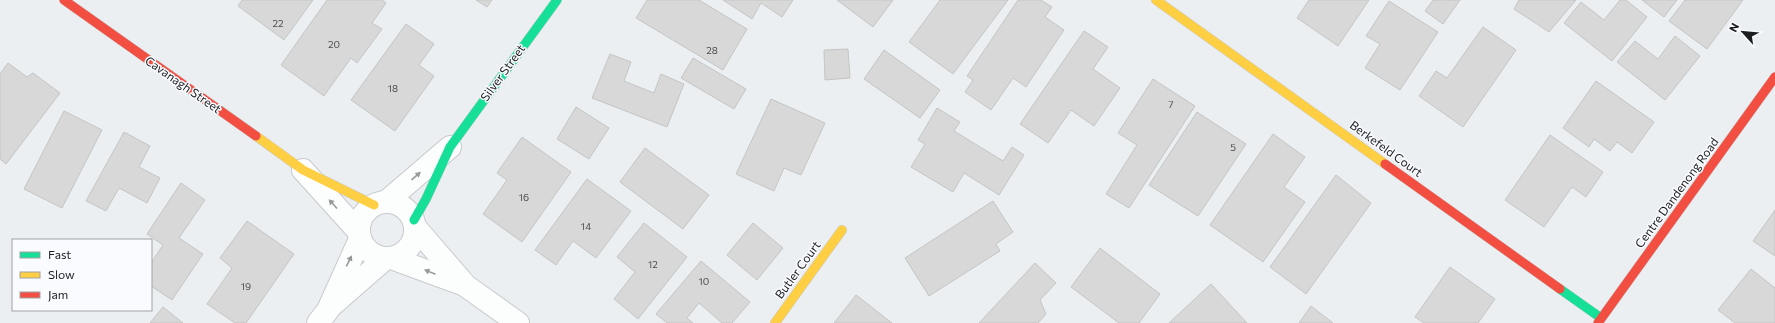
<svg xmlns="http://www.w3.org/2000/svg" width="1775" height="323" viewBox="0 0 1775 323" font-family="Commissioner,sans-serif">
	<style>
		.building { fill: #d8d8d8; stroke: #c4c5c5 }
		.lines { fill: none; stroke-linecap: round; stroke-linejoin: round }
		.street-casing { stroke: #c8cacc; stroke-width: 24 }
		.fast-casing { stroke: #c8cacc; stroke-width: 10 }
		.slow-casing { stroke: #c8cacc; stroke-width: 10 }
		.jam-casing { stroke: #c8cacc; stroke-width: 10 }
		.street { stroke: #fcfdfd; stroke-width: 22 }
		.fast { stroke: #16e098; stroke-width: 9 }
		.slow { stroke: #ffcf43; stroke-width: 9 }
		.jam { stroke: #f24e42; stroke-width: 9 }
		.oneway { fill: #979899 }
		.labels { text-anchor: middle; stroke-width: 3; stroke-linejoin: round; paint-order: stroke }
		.number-label { font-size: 10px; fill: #4c4d4e }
		.street-label { font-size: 12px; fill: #1c1d1f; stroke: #f9fbff }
	</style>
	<rect width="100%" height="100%" fill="#eceff2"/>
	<!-- building -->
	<g class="building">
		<path d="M242,0H313L284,40L238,6Z"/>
		<path d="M327,0H382L386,3L372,23L382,29L357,63L351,58L324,96L281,65Z"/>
		<path d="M476,0H492L487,7Z"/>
		<path d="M647,0H699L747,29L723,70L636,18Z"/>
		<path d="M723,0H793L782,17L761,3L752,19Z"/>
		<path d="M837,0H893L873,27Z"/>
		<path d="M940,0H1008L953,74L909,42Z"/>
		<path d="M1018,0H1041L1052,7L1045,17L1064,30L1026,87L1013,78L991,110L965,92L973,80L967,76Z"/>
		<path d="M1309,0H1369L1338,46L1297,18Z"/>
		<path d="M1433,0H1460L1443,24L1425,11Z"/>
		<path d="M1519,0H1576L1549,32L1514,9Z"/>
		<path d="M1620,0H1626L1647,17L1612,61L1564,23L1581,2L1604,20Z"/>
		<path d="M1642,0H1677L1664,17Z"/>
		<path d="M1685,0H1743L1707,49L1669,21Z"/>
		<path d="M1389,1L1438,32L1400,90L1365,68L1380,44L1366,36Z"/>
		<path d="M406,24L434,44L419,65L434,76L395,131L351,100Z"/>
		<path d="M1483,27L1516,50L1463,127L1419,96L1436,71L1447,78Z"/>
		<path d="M1084,31L1108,47L1093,69L1120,88L1094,126L1071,110L1048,143L1020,124Z"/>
		<path d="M1675,36L1700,56L1665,100L1617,62L1635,41L1658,59Z"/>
		<path d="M848,49L850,78L825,80L824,50Z"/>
		<path d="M884,50L940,90L920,118L864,79Z"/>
		<path d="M610,54L631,62L624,81L654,93L661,74L684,84L667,127L592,98Z"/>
		<path d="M693,58L746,89L734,109L681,78Z"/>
		<path d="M8,63L27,77L33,73L60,93L6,164L0,159V74Z"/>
		<path d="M1153,79L1195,106L1129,208L1106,194L1137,145L1118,133Z"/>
		<path d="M1596,81L1654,122L1632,153L1617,142L1610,151L1594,139L1589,147L1563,128Z"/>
		<path d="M771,99L825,123L801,175L784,168L774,191L736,174Z"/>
		<path d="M576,107L609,128L589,159L557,139Z"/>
		<path d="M937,108L960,122L954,131L1003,161L1012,147L1024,155L999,195L964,173L953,192L911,167L925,144L918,140Z"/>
		<path d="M64,111L102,130L62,208L24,189Z"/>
		<path d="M1197,112L1246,144L1198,216L1149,185Z"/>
		<path d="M124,132L150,146L139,167L160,178L147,203L119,188L106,211L86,201Z"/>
		<path d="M1273,134L1305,157L1284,187L1305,202L1263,262L1210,225Z"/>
		<path d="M1550,135L1603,172L1586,197L1572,187L1544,227L1505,200Z"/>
		<path d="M522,137L571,172L522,242L483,214L507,180L497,173Z"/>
		<path d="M645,148L709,195L683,229L620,182Z"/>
		<path d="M1336,175L1371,203L1306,294L1270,267Z"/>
		<path d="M587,179L631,211L596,258L573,241L556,265L535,250Z"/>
		<path d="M181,183L205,200L179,238L203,254L172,300L151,286V263L163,245L147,234Z"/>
		<path d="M993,201L1013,232L996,244L1000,251L929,296L905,258Z"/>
		<path d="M1775,210V256L1753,241Z"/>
		<path d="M247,221L294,254L246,323H235L207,304L232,268L220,258Z"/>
		<path d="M644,223L687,257L638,319L614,299L635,272L617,257Z"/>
		<path d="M753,223L783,248L757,280L727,255Z"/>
		<path d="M1100,248L1160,294L1139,323H1119L1071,287Z"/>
		<path d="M701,261L750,302L732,323H722L699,303L687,318L693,323H667L656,314Z"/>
		<path d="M1035,263L1056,283L1040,300L1046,314L1038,323H979Z"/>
		<path d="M1450,267L1495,299L1478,323H1424L1415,317Z"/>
		<path d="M1751,269L1775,288V323H1735L1718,310Z"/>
		<path d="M1211,284L1247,323H1169Z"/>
		<path d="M856,295L892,323H834Z"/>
		<path d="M1311,306L1333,323H1299Z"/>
		<path d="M163,307L183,323H150Z"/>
	</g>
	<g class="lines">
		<defs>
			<g id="street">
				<path d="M303,170L359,232"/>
				<path d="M387,201L450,147"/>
				<circle cx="387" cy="230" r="28"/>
				<path d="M415,227L466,286L518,323"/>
				<path d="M391,258L462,284"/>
				<path d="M331,306L386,258"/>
				<path d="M318,323L328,310L360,239"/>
			</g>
			<g id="fast">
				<path d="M414,220L426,199L450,147L557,0"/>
				<path d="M1560,289L1601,318"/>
			</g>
			<g id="slow">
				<path d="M1156,0L1385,164"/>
				<path d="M256,136L303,170L374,205"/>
				<path d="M775,323L842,230"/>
			</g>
			<g id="jam">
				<path d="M64,0L256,136"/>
				<path d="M1385,164L1560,289"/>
				<path d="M1598,323L1775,77"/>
			</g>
		</defs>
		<!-- street casing -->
		<use href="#street" class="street-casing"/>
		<!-- fast casing -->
		<use href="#fast" class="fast-casing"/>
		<!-- slow casing -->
		<use href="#slow" class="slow-casing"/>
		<!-- jam casing -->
		<use href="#jam" class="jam-casing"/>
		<!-- street -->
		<use href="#street" class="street"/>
		<!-- fast -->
		<use href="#fast" class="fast"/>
		<!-- slow -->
		<use href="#slow" class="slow"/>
		<!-- jam -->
		<use href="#jam" class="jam"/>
	</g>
	<!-- one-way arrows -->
	<defs><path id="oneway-solid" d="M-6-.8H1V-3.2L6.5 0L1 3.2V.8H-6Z"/></defs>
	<g class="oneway">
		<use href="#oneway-solid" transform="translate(416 176) rotate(-41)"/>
		<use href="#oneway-solid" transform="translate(333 204) rotate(-132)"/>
		<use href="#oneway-solid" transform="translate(349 261) rotate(-64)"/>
		<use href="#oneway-solid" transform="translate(430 272) rotate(-158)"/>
	</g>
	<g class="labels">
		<!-- number labels -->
		<g class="number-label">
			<text x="278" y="27">22</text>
			<text x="334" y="48">20</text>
			<text x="712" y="54">28</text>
			<text x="393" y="92">18</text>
			<text x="1171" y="108">7</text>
			<text x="1233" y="151">5</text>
			<text x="524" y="201">16</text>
			<text x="586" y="230">14</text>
			<text x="653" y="268">12</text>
			<text x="704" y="285">10</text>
			<text x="246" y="290">19</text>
		</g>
		<!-- street labels -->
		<g class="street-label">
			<text transform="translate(503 73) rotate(-54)" y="4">Silver Street</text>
			<text transform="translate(183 85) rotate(35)" y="4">Cavanagh Street</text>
			<text transform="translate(1386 149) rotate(36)" y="4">Berkefeld Court</text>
			<text transform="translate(1677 193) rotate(-54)" y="4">Centre Dandenong Road</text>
			<text transform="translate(798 270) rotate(-54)" y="4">Butler Court</text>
		</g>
	</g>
	<!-- legend -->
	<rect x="12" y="239" width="140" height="72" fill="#f9fbff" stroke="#a1a2a5"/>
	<rect x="20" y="252" width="20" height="6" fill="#16e098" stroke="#a1a2a5"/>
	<text x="48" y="259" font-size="12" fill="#1c1d1f">Fast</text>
	<rect x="20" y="272" width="20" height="6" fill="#ffcf43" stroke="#a1a2a5"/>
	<text x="48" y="279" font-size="12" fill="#1c1d1f">Slow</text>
	<rect x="20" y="292" width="20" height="6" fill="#f24e42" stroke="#a1a2a5"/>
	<text x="48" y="299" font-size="12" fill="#1c1d1f">Jam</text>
	<!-- north arrow -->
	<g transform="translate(1743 32) rotate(297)" stroke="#f9fbff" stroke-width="3" paint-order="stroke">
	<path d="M0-3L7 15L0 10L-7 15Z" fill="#1c1d1f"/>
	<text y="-6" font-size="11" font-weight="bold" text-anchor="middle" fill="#1c1d1f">N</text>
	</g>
</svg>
